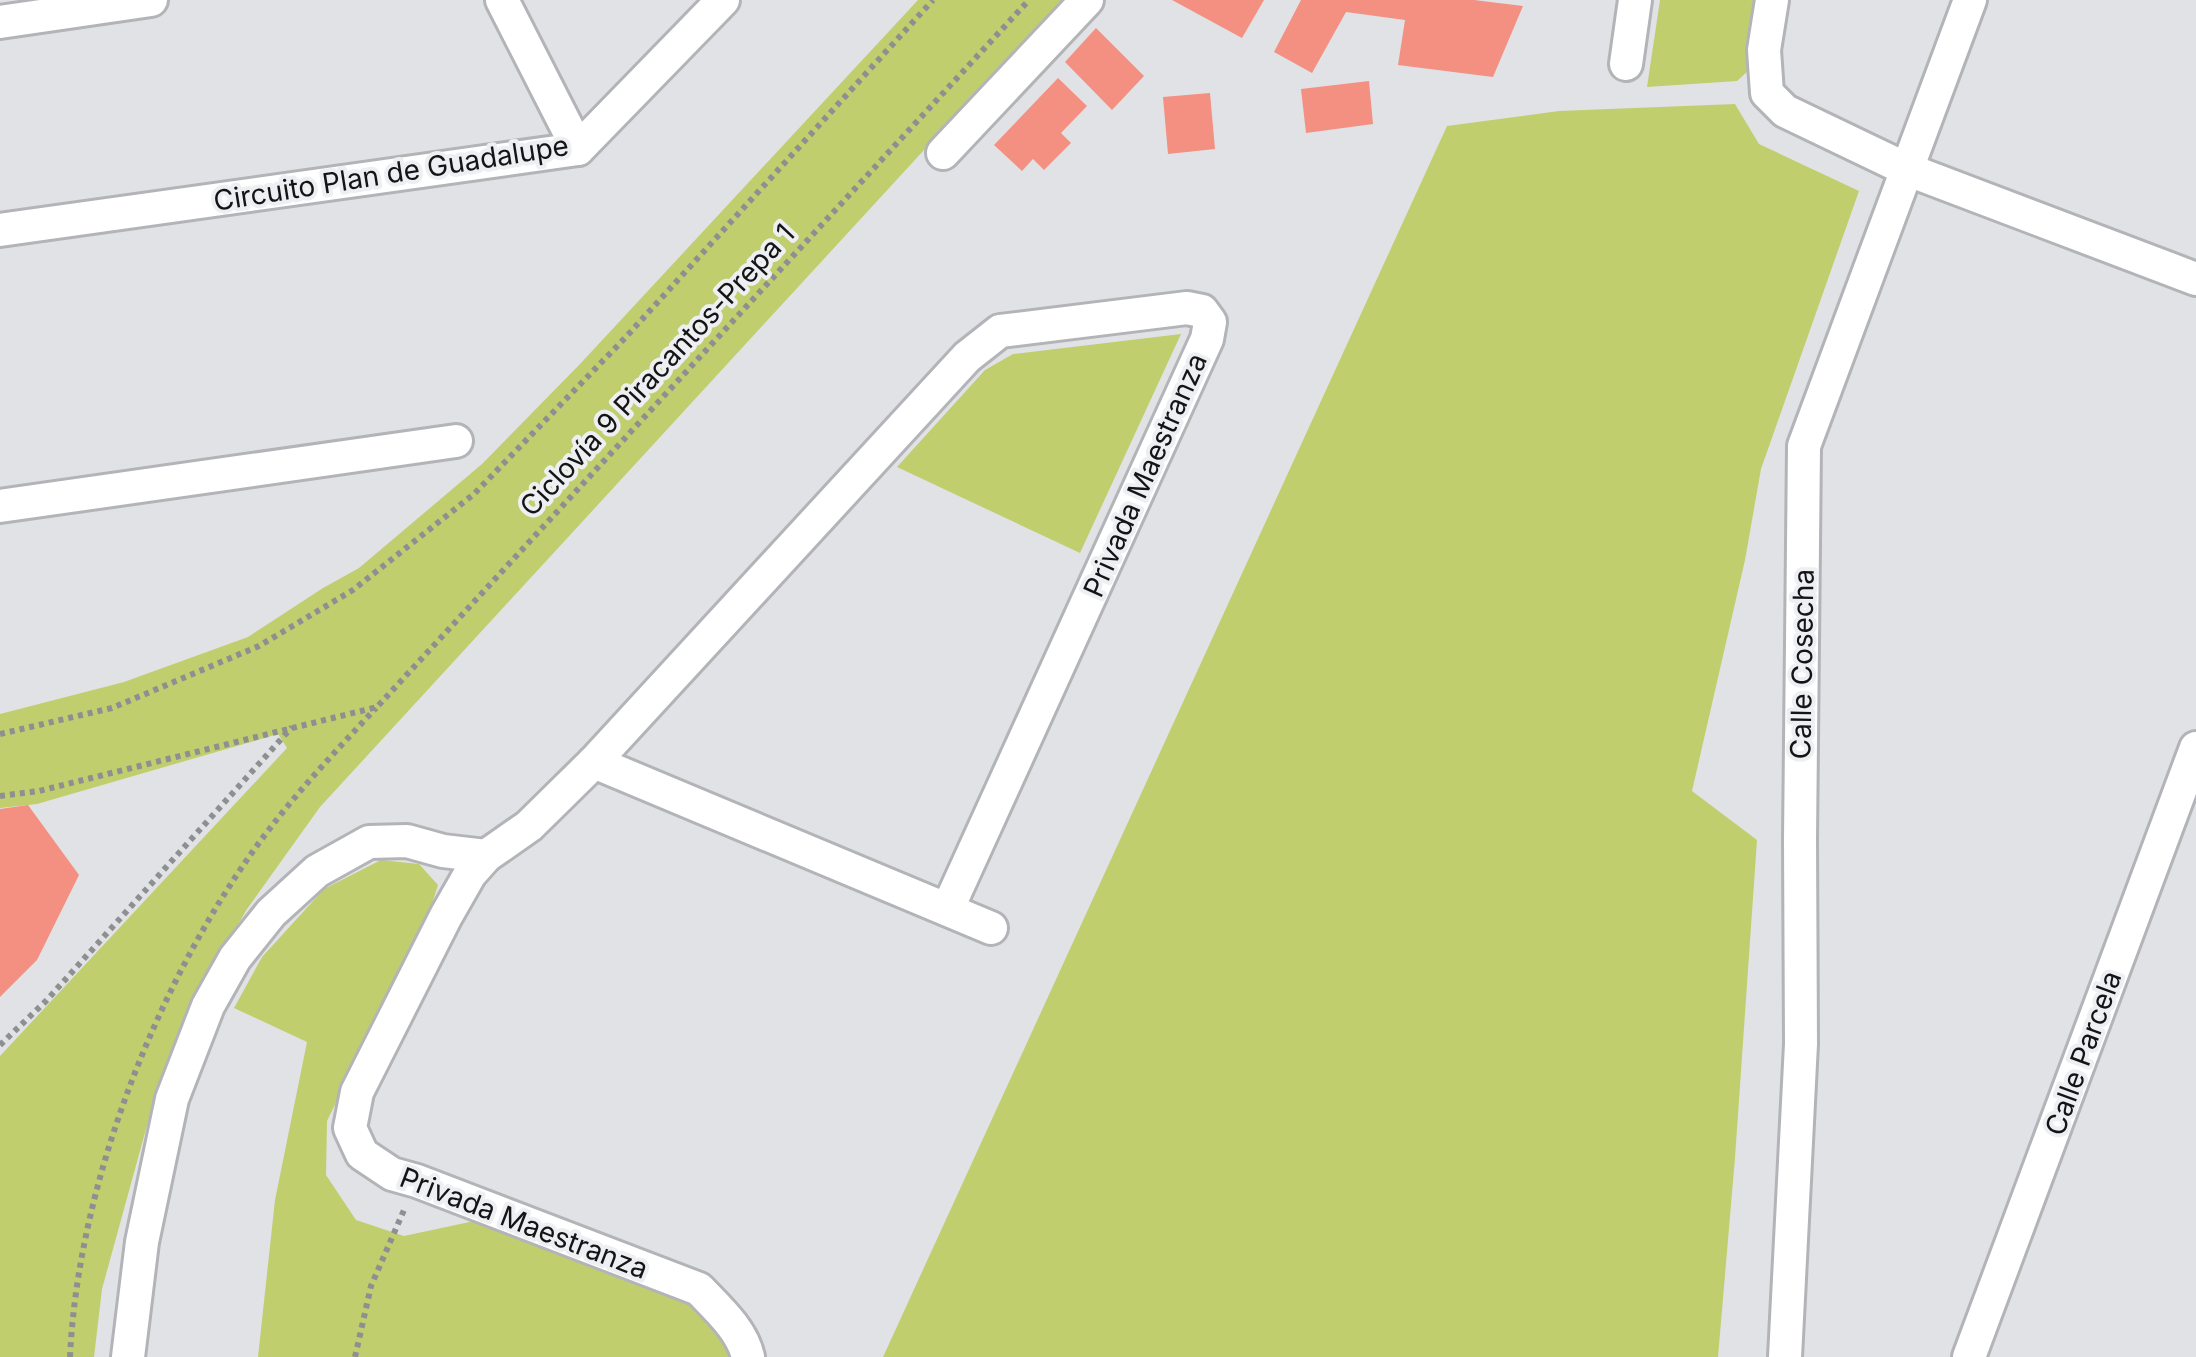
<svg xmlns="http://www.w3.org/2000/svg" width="2196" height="1357" viewBox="0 0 2196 1357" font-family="Inter,sans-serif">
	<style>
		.green { fill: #c1ce6e }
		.building { fill: #f39082 }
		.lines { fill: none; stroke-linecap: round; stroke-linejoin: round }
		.minor-casing { stroke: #b3b4b8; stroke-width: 38 }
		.path { stroke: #8e8f91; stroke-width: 6; stroke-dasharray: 5 5; stroke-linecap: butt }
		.minor { stroke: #fff; stroke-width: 32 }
		.labels { text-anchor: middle; stroke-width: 8; stroke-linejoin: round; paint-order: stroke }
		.street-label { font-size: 28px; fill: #141415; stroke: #eeeff3 }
	</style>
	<rect width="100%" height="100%" fill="#e1e2e6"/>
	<!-- green -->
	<g class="green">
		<path d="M918,0H1062L320,807L247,909L204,984L154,1100L102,1289L94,1357H0V1056L287,748L278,734L37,804L0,808V714L124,682L248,637L323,588L359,568L482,464L580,364Z"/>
		<path d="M1660,0H1786L1777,45L1737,81L1647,87Z"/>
		<path d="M1735,104L1759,144L1859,191L1761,469L1745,560L1692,791L1757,840L1735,1158L1718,1357H883L1447,126L1559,111Z"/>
		<path d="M1181,334L1080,553L897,467L985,370L1013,354Z"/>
		<path d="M381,860L419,864L438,885L429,913L327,1121L326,1175L356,1220L404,1236L479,1220L700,1309L730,1347L732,1357H258L275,1200L307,1042L234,1008L262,957L324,889Z"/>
	</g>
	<!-- building -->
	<g class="building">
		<path d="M1172,0H1264L1242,38Z"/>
		<path d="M1301,0H1474L1523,6L1493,77L1398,65L1405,20L1346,12L1312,73L1274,52Z"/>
		<path d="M1096,28L1144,76L1112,110L1065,62Z"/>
		<path d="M1058,78L1087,106L1061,133L1071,143L1044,170L1033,159L1022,171L994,145Z"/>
		<path d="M1369,81L1373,124L1306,133L1301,89Z"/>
		<path d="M1210,93L1215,149L1168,154L1163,97Z"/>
		<path d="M28,805L79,875L37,960L0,997V809Z"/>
	</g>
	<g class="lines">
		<defs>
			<g id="minor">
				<path d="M502,0L578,149"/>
				<path d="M1772,0L1764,50L1767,93L1785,111L1906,169L2196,279"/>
				<path d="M0,22L151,0"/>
				<path d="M1626,64L1635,0"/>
				<path d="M943,153L1087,0"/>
				<path d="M0,230L578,149L723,0"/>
				<path d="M0,506L456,441"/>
				<path d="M594,762L991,928"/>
				<path d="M128,1357L142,1242L172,1099L208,1006L235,958L271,913L317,871L369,842L407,841L443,851L486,856"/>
				<path d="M748,1357C742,1330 718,1309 699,1289L417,1181L392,1174L362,1154L350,1128L357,1092L446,916L470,874L486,856L529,826L594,762L967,357L1000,331L1187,308L1202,311L1210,322L1207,339L948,908"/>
				<path d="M1785,1357L1801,1044L1800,840L1804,446L1970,0"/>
				<path d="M1969,1357L2196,748"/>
			</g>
		</defs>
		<!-- minor casing -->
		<use href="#minor" class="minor-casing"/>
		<!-- path -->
		<g class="path">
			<path d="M0,734L112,708L259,646L353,590L474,494L625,338L933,0"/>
			<path d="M0,796L39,791L377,707L1029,0"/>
			<path d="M0,1045L46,1001L292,727"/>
			<path d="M70,1357C78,1185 156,986 256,847C292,797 334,753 376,708"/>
			<path d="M355,1357L371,1286L404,1210"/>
		</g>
		<!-- minor -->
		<use href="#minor" class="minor"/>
	</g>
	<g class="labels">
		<!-- street labels -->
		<g class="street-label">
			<text transform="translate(391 173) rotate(-9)" y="10">Circuito Plan de Guadalupe</text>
			<text transform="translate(657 370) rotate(-47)" y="10">Ciclovía 9 Piracantos-Prepa 1</text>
			<text transform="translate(1145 475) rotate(-66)" y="10">Privada Maestranza</text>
			<text transform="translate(1802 664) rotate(-89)" y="10">Calle Cosecha</text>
			<text transform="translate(2083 1053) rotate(-70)" y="10">Calle Parcela</text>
			<text transform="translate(524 1223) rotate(21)" y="10">Privada Maestranza</text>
		</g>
	</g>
</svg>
